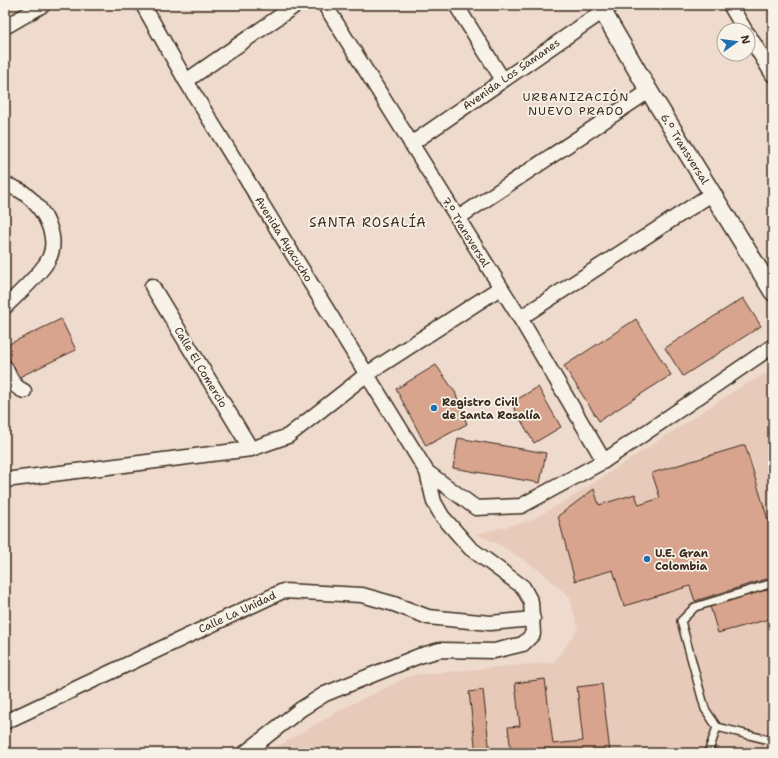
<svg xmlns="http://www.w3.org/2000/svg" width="778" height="758" viewBox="0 0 778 758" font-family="'Shantell Sans',sans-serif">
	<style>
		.built { fill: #e7caba }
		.building { fill: #d8a48d; stroke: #3b2a1e }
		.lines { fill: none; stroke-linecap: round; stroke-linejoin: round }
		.service-casing { stroke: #3b2a1e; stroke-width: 10 }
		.minor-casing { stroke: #3b2a1e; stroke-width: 17 }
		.tertiary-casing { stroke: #3b2a1e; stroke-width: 20 }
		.service { stroke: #f7f3e8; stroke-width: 7 }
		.minor { stroke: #f7f3e8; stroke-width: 14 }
		.tertiary { stroke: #f7f3e8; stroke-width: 17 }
		.poi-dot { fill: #1f6fb2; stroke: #f7f3e8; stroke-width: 1.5 }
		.labels { text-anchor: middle; stroke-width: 3.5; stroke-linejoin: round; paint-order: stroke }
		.street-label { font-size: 11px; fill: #3b2a1e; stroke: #f7f3e8 }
		.poi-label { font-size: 11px; font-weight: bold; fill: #3b2a1e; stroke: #f7f3e8; text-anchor: start }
		.neighbourhood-label { font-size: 12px; letter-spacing: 1px; fill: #3b2a1e; stroke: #f7f3e8 }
		.quarter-label { font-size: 13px; letter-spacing: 1px; fill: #3b2a1e; stroke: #f7f3e8 }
	</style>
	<rect width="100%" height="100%" fill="#eedbcd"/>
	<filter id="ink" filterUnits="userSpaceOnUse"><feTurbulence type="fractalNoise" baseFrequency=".025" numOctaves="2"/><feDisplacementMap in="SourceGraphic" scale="8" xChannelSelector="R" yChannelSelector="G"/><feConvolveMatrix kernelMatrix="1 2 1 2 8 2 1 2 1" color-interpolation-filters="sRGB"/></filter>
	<g filter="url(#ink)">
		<!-- built -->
		<path class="built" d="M773,370V753H279L275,748L342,709L412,675L554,662L578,629L570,598L542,572L500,545L476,534L530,521L572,497L742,386Z"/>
		<!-- building -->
		<g class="building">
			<path d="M766,5H773V17Z"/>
			<path d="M743,298L761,326L683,376L665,348Z"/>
			<path d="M61,319L76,350L15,379L5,358V346Z"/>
			<path d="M636,319L671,375L599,421L564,366Z"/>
			<path d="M436,365L455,392L467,424L426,446L396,389Z"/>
			<path d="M538,387L561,427L534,443L511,403Z"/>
			<path d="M458,438L546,453L540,483L453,468Z"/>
			<path d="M745,445L773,536V577L695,601L690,586L624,606L613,570L575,581L558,516L594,489L599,505L635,494L639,505L660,498L652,473Z"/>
			<path d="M773,588V618L718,633L710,606Z"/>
			<path d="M545,679L553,744L583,741L577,687L602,684L610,753H511L508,727L520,726L515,683Z"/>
			<path d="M483,690L490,753H476L469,692Z"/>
		</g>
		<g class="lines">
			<defs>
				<g id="service">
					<path d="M717,727L773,741"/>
					<path d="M708,753L717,727L705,709L681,621L695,607L773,583"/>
				</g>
				<g id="minor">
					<path d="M143,5L186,81L427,472L434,502L442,516L470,548L523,587L531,602L533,634L523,644L494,651L440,650L419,656L325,694L301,709L245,753"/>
					<path d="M325,5L520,318L604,461"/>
					<path d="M456,5L503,80"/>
					<path d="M730,5L745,30"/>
					<path d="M5,27L43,5"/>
					<path d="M748,34L773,75"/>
					<path d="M186,81L296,5"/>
					<path d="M411,144L612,5"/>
					<path d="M5,184C11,187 19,189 24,193C45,209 63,241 45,265C34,280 18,294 5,307"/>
					<path d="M458,218L649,91"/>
					<path d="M152,286L251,449"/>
					<path d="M520,318L713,193"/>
					<path d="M5,367C10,377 13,387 24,391"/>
					<path d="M427,472L476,508L521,506L604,461L773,346"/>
					<path d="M5,480L251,449L288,436L367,374L500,288"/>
					<path d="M5,722L283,591L362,595L394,604L428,617L490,623L533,619"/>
				</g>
				<path id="tertiary" d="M599,5L649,91L773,292"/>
			</defs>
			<!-- service casing -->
			<use href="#service" class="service-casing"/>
			<!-- minor casing -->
			<use href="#minor" class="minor-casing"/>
			<!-- tertiary casing -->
			<use href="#tertiary" class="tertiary-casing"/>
			<!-- service -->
			<use href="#service" class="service"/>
			<!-- minor -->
			<use href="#minor" class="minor"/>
			<!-- tertiary -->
			<use href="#tertiary" class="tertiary"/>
		</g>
	</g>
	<!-- markers -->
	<g class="poi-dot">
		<circle cx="434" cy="408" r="4"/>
		<circle cx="647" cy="559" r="4"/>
	</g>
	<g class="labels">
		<!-- street labels -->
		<g class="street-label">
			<text transform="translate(511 74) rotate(-35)" y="4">Avenida Los Samanes</text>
			<text transform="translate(685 149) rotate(58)" y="4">6.° Transversal</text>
			<text transform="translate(466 232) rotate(58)" y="4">7.° Transversal</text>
			<text transform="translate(284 239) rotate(58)" y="4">Avenida Ayacucho</text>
			<text transform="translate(201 367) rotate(59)" y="4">Calle El Comercio</text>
			<text transform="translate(237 612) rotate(-25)" y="4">Calle La Unidad</text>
		</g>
		<!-- poi labels -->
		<g class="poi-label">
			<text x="442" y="406">Registro Civil<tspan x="442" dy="13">de Santa Rosalía</tspan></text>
			<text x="655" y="557">U.E. Gran<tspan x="655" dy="13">Colombia</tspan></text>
		</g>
		<!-- neighbourhood labels -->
		<g class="neighbourhood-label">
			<text x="576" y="101">URBANIZACIÓN<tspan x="576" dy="14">NUEVO PRADO</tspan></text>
		</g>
		<!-- quarter labels -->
		<g class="quarter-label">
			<text x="368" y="227">SANTA ROSALÍA</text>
		</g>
	</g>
	<!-- margin -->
	<rect width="778" height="758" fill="none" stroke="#f7f3e8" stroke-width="20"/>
	<rect x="10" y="10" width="758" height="738" fill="none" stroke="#3b2a1e" stroke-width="1.5" filter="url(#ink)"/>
	<!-- north arrow -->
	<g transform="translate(736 42) rotate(76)"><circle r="19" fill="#f7f3e8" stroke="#aca397"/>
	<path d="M0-3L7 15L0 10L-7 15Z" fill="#1f6fb2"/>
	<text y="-6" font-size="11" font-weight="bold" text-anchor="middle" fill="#3b2a1e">N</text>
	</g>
</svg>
